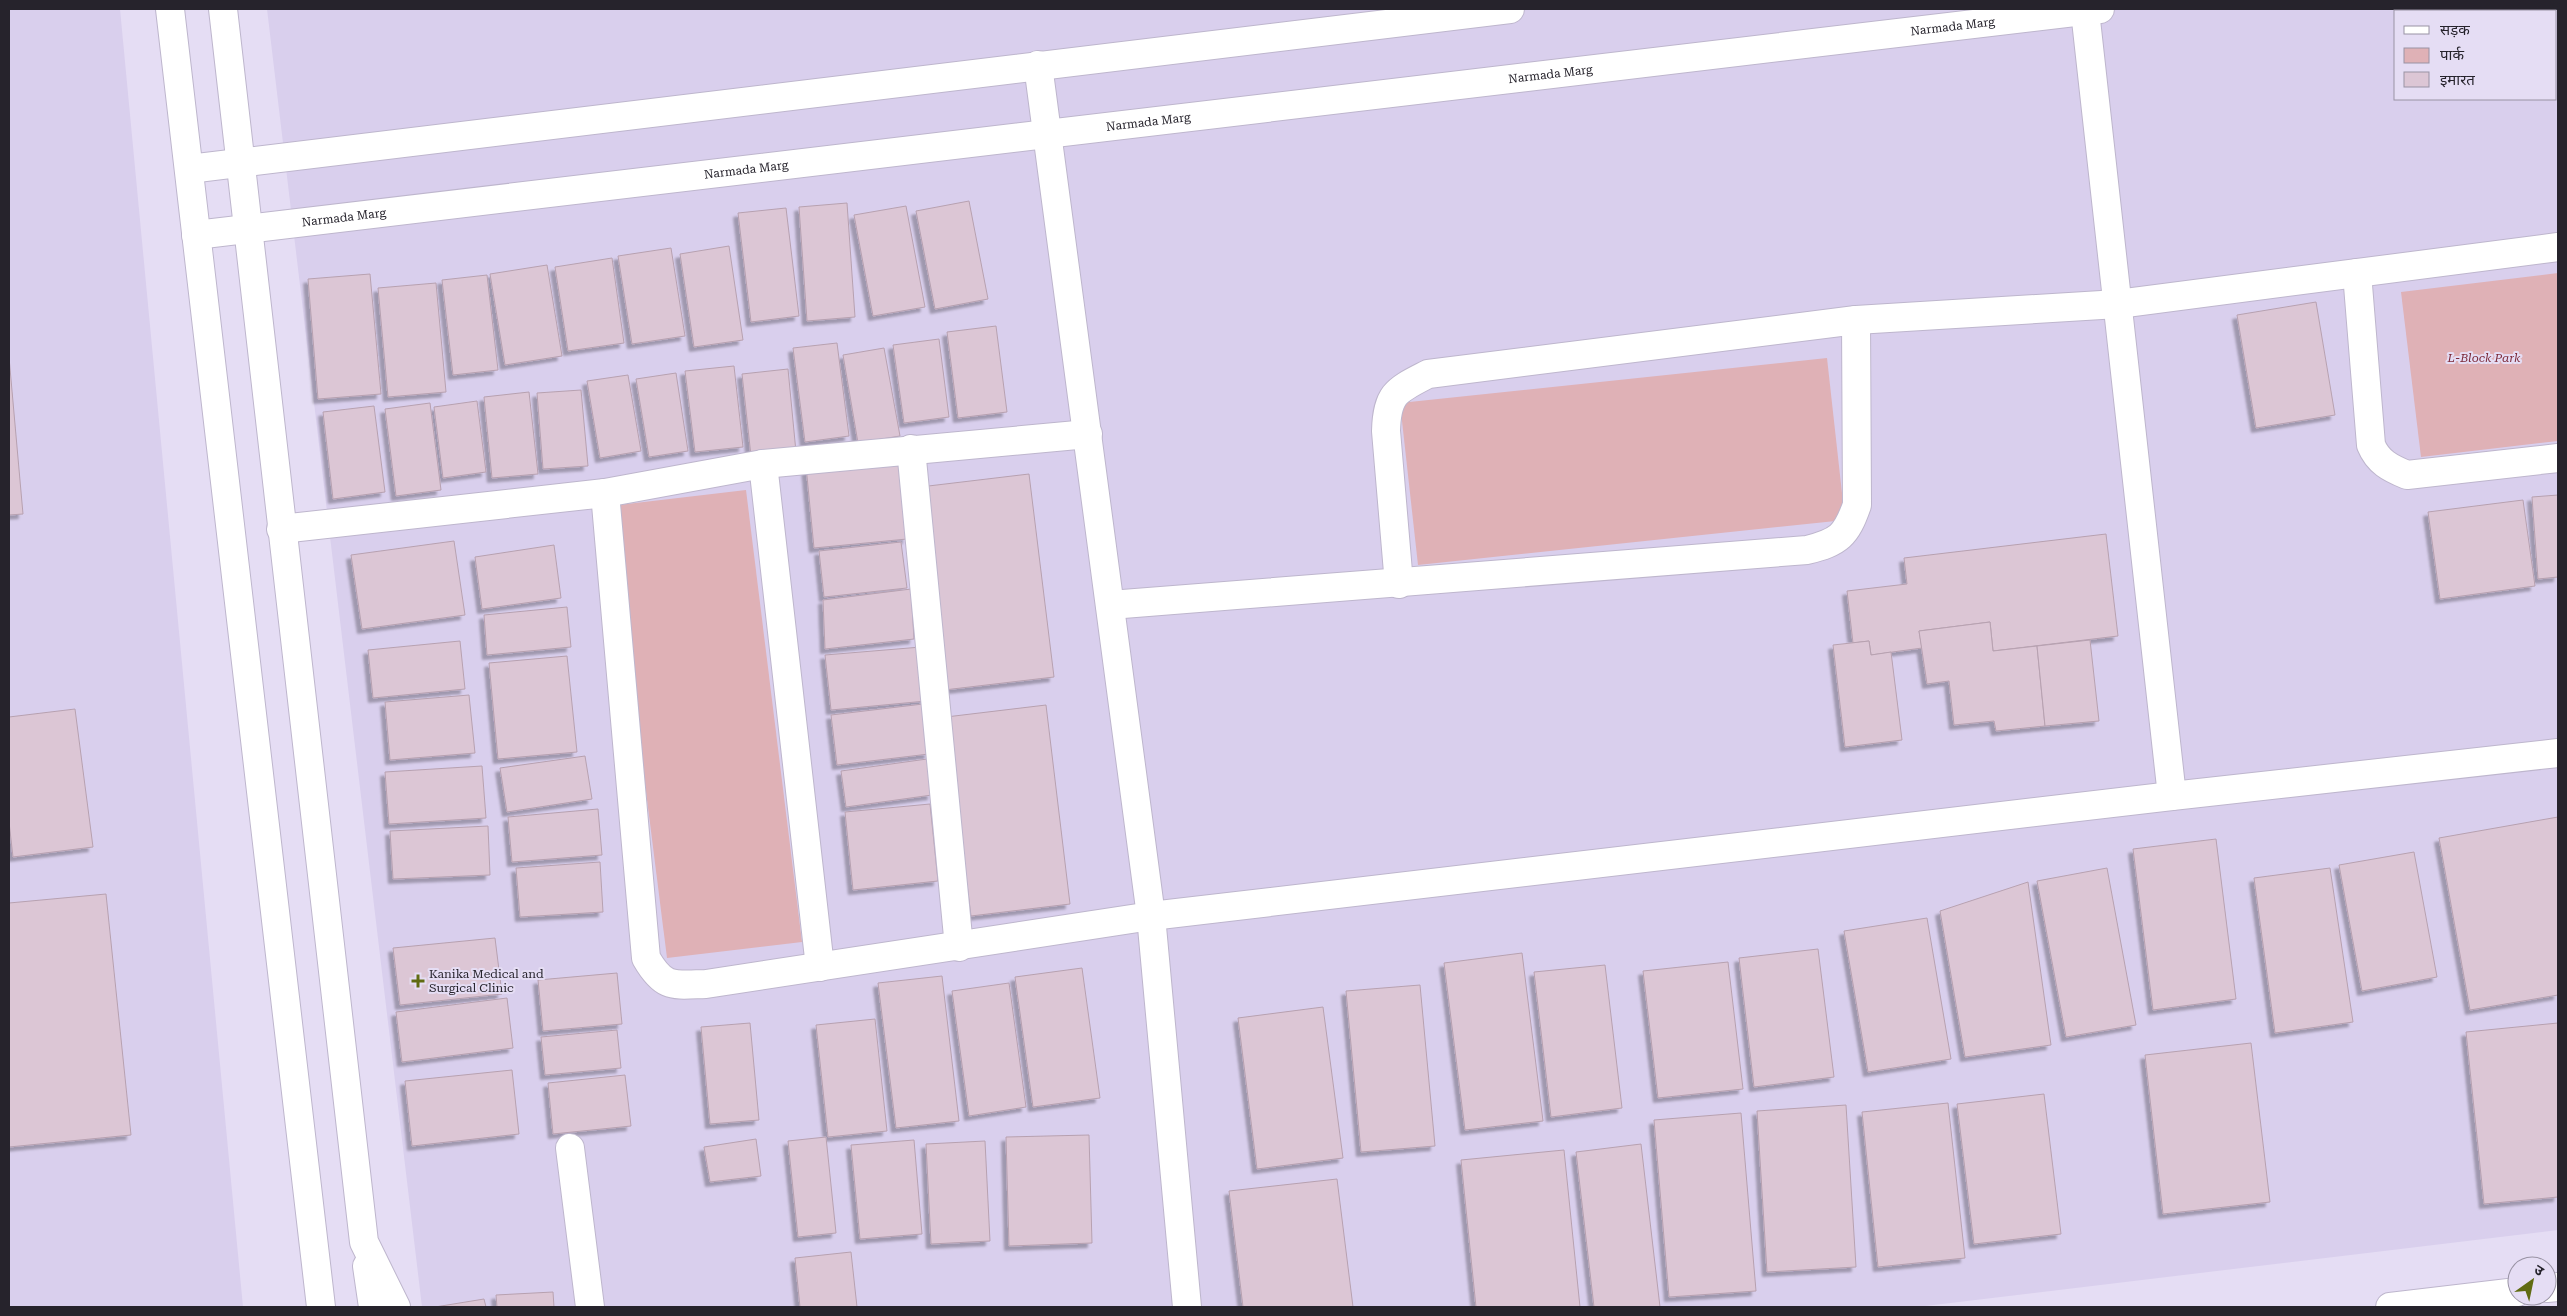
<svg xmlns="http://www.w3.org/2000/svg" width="2567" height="1316" viewBox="0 0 2567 1316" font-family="'Roboto Serif','Noto Sans Devanagari',serif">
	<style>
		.built { fill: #d9cfed; fill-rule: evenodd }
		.green { fill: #dfb1b6 }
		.building { fill: #dcc6d5; stroke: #b7a1b0; filter: url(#shadow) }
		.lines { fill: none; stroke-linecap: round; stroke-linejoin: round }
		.street-casing { stroke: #beb6cd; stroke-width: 30 }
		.secondary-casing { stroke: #beb6cd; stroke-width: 30 }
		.street { stroke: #fff; stroke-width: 28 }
		.secondary { stroke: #fff; stroke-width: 28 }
		.poi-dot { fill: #606b12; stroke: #e5ddf4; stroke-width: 2 }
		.labels { text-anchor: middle; stroke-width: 4; stroke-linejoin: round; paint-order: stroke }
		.street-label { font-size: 12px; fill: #26232c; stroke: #e5ddf4 }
		.park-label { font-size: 12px; font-style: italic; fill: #7c2a3a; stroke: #e5ddf4 }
		.poi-label { font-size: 12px; fill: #26232c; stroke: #e5ddf4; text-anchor: start }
	</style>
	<defs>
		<filter id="shadow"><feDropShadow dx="-4.5" dy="4.5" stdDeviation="1" flood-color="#0004"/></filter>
	</defs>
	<rect width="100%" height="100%" fill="#e5ddf4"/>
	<!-- built -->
	<g class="built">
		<path d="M9,9H120L243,1307H9Z"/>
		<path d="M267,9H2558V1230L1917,1307H422ZM2396,11H2556V99H2396Z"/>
	</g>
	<!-- green -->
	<g class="green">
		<path d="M2558,273V441L2421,457L2401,292Z"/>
		<path d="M1827,358L1845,520L1418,565L1400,403Z"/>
		<path d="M746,490L802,942L667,958L610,506Z"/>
	</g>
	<!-- building -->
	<g class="building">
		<path d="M969,201L988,299L935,309L916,211Z"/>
		<path d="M847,203L855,317L807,321L799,207Z"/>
		<path d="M906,206L925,307L873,316L854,215Z"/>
		<path d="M786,208L799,316L751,322L738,213Z"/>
		<path d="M729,246L743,340L694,347L680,254Z"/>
		<path d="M671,248L685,336L632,344L618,256Z"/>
		<path d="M612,258L624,343L568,351L555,267Z"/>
		<path d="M547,265L562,356L505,365L490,274Z"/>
		<path d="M370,274L381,394L318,399L308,279Z"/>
		<path d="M487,275L498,370L453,375L442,280Z"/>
		<path d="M436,283L446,392L388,397L378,288Z"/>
		<path d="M2316,302L2335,415L2256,428L2237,315Z"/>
		<path d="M996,326L1007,412L958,418L947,332Z"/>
		<path d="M939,339L949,417L904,423L893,345Z"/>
		<path d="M837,343L849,436L805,442L793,348Z"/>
		<path d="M884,348L900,436L858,443L843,355Z"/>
		<path d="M9,357L23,514L9,515Z"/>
		<path d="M734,366L743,447L695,452L685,371Z"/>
		<path d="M788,369L796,452L751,456L742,374Z"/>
		<path d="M676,373L688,451L649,457L636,379Z"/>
		<path d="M628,375L641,451L600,458L587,381Z"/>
		<path d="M581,390L588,466L543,469L537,393Z"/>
		<path d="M529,392L538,474L492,478L484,397Z"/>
		<path d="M477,401L486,472L443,478L434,407Z"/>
		<path d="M430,403L441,490L396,496L385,409Z"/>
		<path d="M374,406L385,492L333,499L323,412Z"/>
		<path d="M899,457L907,539L814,548L806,466Z"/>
		<path d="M1029,474L1054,677L944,690L920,487Z"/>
		<path d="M2558,495V577L2538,579L2532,497Z"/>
		<path d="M2523,500L2535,586L2440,599L2428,512Z"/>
		<path d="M2106,534L2118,636L1993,651L1990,622L1919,631L1922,648L1871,655L1869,641L1853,643L1847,591L1907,584L1904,558Z"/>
		<path d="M454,541L465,615L362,629L351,555Z"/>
		<path d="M901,542L907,588L824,597L819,551Z"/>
		<path d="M554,545L561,598L482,609L475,557Z"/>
		<path d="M911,589L914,639L825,649L823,600Z"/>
		<path d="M567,607L571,647L487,655L484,615Z"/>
		<path d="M1990,622L1993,651L2037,646L2045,726L1996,731L1994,721L1954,725L1949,681L1927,684L1919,631Z"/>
		<path d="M2090,640L2099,721L2045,726L2037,646Z"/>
		<path d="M460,641L465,689L373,698L368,650Z"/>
		<path d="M1869,641L1871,655L1891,652L1902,740L1845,747L1833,645Z"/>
		<path d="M921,647L926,701L831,710L825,655Z"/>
		<path d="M567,656L577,752L498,759L489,663Z"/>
		<path d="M469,695L475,753L390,760L385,702Z"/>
		<path d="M923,704L929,754L837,765L831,715Z"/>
		<path d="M1046,705L1070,904L971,916L946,717Z"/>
		<path d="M75,709L93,847L13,857L9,822V717Z"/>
		<path d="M585,756L592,799L507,812L500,768Z"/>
		<path d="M927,759L932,795L846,807L841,771Z"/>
		<path d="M482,766L486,818L389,824L385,772Z"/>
		<path d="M930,804L938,881L853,890L845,812Z"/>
		<path d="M598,809L602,855L512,862L508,817Z"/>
		<path d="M2558,817V995L2470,1010L2439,838Z"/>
		<path d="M488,826L490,875L393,879L390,831Z"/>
		<path d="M2216,839L2236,999L2153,1010L2133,849Z"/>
		<path d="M2414,852L2437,977L2362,991L2339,865Z"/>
		<path d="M600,862L603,912L520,917L516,868Z"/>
		<path d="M2107,868L2136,1025L2066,1037L2037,881Z"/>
		<path d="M2330,868L2353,1022L2275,1033L2254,878Z"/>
		<path d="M2028,882L2051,1045L1965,1057L1940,911Z"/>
		<path d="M106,894L131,1135L9,1147V903Z"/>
		<path d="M1927,918L1951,1059L1868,1072L1844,931Z"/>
		<path d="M495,938L502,994L400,1005L393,948Z"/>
		<path d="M1818,949L1834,1077L1754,1087L1739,958Z"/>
		<path d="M1522,953L1543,1121L1465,1130L1444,963Z"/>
		<path d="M1728,962L1743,1089L1658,1098L1643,971Z"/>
		<path d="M1605,965L1622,1108L1551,1117L1534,972Z"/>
		<path d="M1082,968L1100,1098L1033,1107L1015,977Z"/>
		<path d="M617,973L622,1024L543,1031L538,980Z"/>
		<path d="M942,976L959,1121L896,1128L878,983Z"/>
		<path d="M1009,983L1026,1107L969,1116L952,991Z"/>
		<path d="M1420,985L1435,1146L1361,1152L1346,991Z"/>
		<path d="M507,998L513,1048L402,1062L396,1012Z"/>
		<path d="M1323,1007L1343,1158L1257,1169L1238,1018Z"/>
		<path d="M875,1019L887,1131L828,1137L816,1025Z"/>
		<path d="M750,1023L759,1120L710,1124L701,1027Z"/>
		<path d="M2558,1023V1197L2484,1204L2466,1032Z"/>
		<path d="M617,1030L621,1068L545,1075L541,1037Z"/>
		<path d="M2251,1043L2270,1202L2163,1214L2145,1055Z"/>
		<path d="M512,1070L519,1134L412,1146L405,1081Z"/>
		<path d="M625,1075L631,1126L553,1134L548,1083Z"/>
		<path d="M2044,1094L2061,1234L1974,1244L1957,1104Z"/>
		<path d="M1948,1103L1965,1258L1878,1267L1862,1112Z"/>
		<path d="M1846,1105L1856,1267L1767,1272L1757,1111Z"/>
		<path d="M1741,1113L1756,1291L1669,1297L1654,1120Z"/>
		<path d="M1089,1135L1092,1243L1009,1246L1006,1137Z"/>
		<path d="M826,1137L836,1233L798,1237L788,1141Z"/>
		<path d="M756,1139L761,1176L710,1182L704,1147Z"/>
		<path d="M914,1140L922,1234L860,1239L851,1145Z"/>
		<path d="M985,1141L990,1241L931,1244L926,1144Z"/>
		<path d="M1641,1144L1660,1307H1594L1576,1152Z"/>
		<path d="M1564,1150L1580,1307H1476L1461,1160Z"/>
		<path d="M1337,1179L1353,1307H1243L1229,1191Z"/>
		<path d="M851,1252L857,1307H800L795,1258Z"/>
		<path d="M553,1292L554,1307H497L496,1295Z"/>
		<path d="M484,1299L486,1307H435Z"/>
	</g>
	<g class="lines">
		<defs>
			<g id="street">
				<path d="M2085,11L2172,796"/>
				<path d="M1038,65L1151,916L1187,1307"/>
				<path d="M2357,273L2371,445C2378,462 2390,468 2407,475L2558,458"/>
				<path d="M911,449L959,947"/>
				<path d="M763,464L820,967"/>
				<path d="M605,493L646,958C664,989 673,985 706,984L1151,916L2172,796L2558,753"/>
				<path d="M281,529L605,493L763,464L1088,434"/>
				<path d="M1399,584L1386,431C1387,393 1397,390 1428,374L1856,320L2118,304L2558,247"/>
				<path d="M1110,605L1807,550C1839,542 1846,536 1857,505L1856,320"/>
				<path d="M570,1148L590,1307"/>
			</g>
			<g id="secondary">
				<path d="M170,9L321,1307"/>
				<path d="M223,9L364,1242L396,1307"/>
				<path d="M189,169L1510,9"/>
				<path id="s1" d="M196,235L2100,9"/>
				<path d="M367,1266L373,1307"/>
				<path d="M2547,1288L2558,1287"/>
				<path d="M2390,1307L2517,1292"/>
			</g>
		</defs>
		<!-- street casing -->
		<use href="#street" class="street-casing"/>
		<!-- secondary casing -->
		<use href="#secondary" class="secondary-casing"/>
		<!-- street -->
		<use href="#street" class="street"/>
		<!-- secondary -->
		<use href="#secondary" class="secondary"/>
	</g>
	<!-- markers -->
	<path class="poi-dot" d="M415.5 973.5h5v5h5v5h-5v5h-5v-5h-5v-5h5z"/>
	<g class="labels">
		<!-- street labels -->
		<g class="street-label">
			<text dy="4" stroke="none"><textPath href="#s1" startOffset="1769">Narmada Marg</textPath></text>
			<text dy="4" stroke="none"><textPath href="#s1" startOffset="1364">Narmada Marg</textPath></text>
			<text dy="4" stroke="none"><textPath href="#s1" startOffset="959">Narmada Marg</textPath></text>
			<text dy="4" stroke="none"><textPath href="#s1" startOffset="554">Narmada Marg</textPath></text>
			<text dy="4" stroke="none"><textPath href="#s1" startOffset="149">Narmada Marg</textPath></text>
		</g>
		<!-- park labels -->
		<g class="park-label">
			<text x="2484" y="362">L-Block Park</text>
		</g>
		<!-- poi labels -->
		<g class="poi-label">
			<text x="429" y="978">Kanika Medical and<tspan x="429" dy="14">Surgical Clinic</tspan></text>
		</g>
	</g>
	<!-- border -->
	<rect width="2567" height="1316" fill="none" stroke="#26232c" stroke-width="20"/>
	<!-- legend -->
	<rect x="2394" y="10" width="162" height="90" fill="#e5ddf4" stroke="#9993a4"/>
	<rect x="2404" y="26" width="25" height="8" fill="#ffffff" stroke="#9993a4"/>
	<text x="2440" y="35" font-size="15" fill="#26232c">सड़क</text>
	<rect x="2404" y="48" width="25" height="15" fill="#dfb1b6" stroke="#9993a4"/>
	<text x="2440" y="60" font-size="15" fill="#26232c">पार्क</text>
	<rect x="2404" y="72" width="25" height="15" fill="#dcc6d5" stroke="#9993a4"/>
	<text x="2440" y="85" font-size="15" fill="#26232c">इमारत</text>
	<!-- north arrow -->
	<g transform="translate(2532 1281) rotate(33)"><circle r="24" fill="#e5ddf4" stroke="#9993a4"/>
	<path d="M0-4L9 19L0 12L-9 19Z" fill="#606b12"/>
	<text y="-8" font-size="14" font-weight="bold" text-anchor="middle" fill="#26232c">उ</text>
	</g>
</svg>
